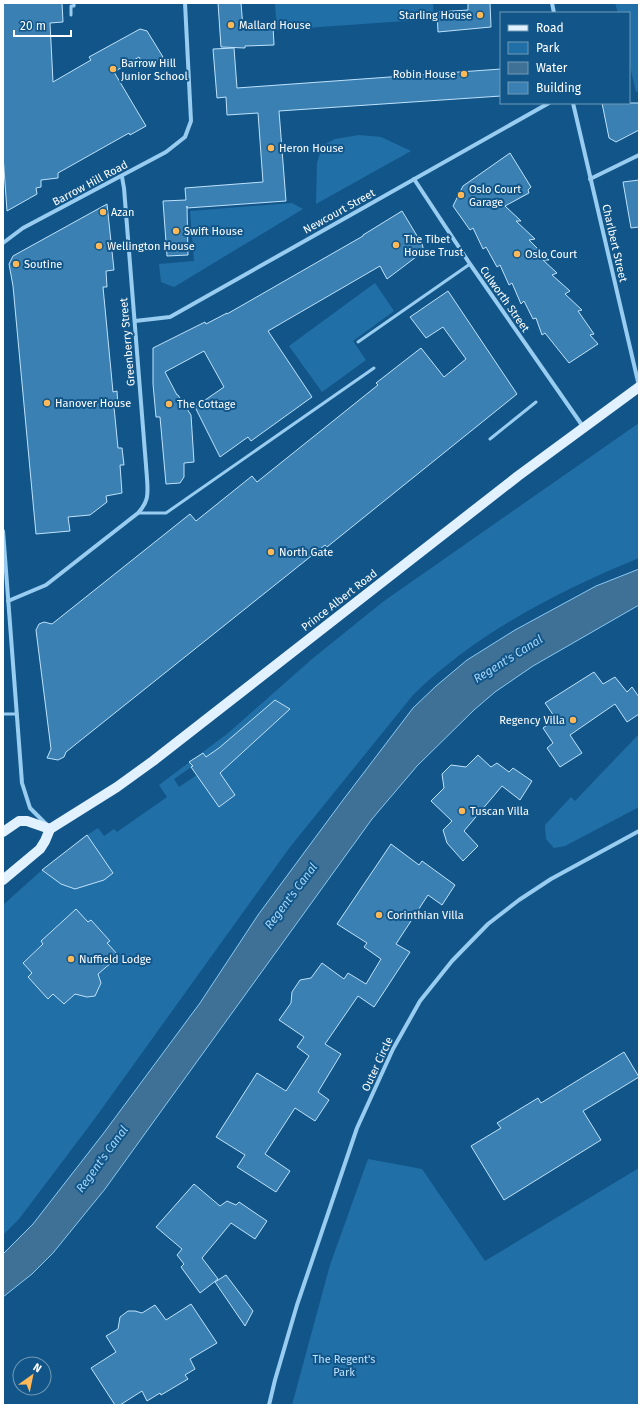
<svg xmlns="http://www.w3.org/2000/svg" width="642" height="1408" viewBox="0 0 642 1408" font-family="'Fira Sans',sans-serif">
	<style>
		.green { fill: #216fa7; fill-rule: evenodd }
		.water { fill: #3f7197; stroke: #89c9f4 }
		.building { fill: #3b80b2; stroke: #bee2fc }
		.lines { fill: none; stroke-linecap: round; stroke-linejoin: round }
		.service { stroke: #98ccf0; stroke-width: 3 }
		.minor { stroke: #98ccf0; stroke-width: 4 }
		.primary { stroke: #e1f1ff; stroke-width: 10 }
		.poi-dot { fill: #ffb857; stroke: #125689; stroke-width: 1.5 }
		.labels { text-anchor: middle; stroke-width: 4; stroke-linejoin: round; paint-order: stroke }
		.poi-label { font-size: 11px; fill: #fff; stroke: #125689; text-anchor: start }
		.street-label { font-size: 11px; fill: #fff; stroke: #125689 }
		.park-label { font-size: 11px; fill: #bee2fc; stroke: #125689 }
		.water-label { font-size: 12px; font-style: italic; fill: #a3d5f8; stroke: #125689 }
	</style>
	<rect width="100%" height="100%" fill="#125689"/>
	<!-- green -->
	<g class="green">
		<path d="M275,3H433L434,19L277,30Z"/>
		<path d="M615,3H639V91L636,92L629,62V13H618Z"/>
		<path d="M359,135L381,137L411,151L316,204L317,163L322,146L335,139Z"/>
		<path d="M292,203L303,209L174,287L161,282L159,264L194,261L190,211Z"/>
		<path d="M375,283L394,311L353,341L366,360L322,392L289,346Z"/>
		<path d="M639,423V558C558,591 475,634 413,695L290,847L93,1121L19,1219L3,1235V905L42,870L61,884L104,880L112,873L87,835L98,828L104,836L114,829L117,832L167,797L159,785L227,734L312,659L384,601ZM275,700L290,709L238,756ZM203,753L214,765L235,795L219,806L197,775L179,787L174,779L193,766L190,762ZM76,909L88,922L91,920L110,940L107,943L118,956L96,976L101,983L95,995L79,990L64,1004L53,994L48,998L28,977L32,973L23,962L43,944L41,941Z"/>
		<path d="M639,734V807L565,846L554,848L546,839L545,825L571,797L575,801Z"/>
		<path d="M368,1159L422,1169L485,1261L639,1168V1405H292L330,1265Z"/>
	</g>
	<!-- water -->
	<path class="water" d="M639,569V605L533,666L495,692L474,710L417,766L372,819L105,1189L53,1253L32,1274L3,1297V1254L33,1224L103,1134L200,1003L258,915L343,800L413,708L436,686L467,660L515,630L596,586Z"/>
	<!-- building -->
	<g class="building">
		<path d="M3,3H62L63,22L50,23L53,82L91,60L89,57L140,29L147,31L163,57L145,68L139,57L114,72L146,126L130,135L129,133L58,173V178L41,180V187L36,188L37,194L7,211L3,155Z"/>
		<path d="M218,3H241L243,28L273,26L274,45L245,46V48L221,47Z"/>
		<path d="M468,3H490L491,27L438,32L437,12L468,10Z"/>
		<path d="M234,48L237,88L501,69V96L279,111L286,201L187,208V206L188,255L167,256L163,201L186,200L185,188L263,182L258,113L227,115L226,97L217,98L213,49Z"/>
		<path d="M602,103H639V130L616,142L609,138Z"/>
		<path d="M510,153L531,187L528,190L529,193L505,206L521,221H516L535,239L529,240L549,260H543L557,273L552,275L570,291L565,294L582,310L578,311L594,334L590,335L598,344L569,363L545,333L542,335L536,318L533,319L524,301L521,304L512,283L509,285L500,265L497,267L486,247L483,249L473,228L470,230L453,206L463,186Z"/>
		<path d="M639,180V227L631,228L623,182Z"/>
		<path d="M107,204L114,270L106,271L107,287H103L113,392L117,391L118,407H114L118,448H122L124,465H120L122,493L106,496L107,502L90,515L68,517L70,531L36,534L13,286L9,264L13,256Z"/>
		<path d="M402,211L422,244L424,251L387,279L380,266L268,331L312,397L251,441L248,437L220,457L195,407L224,387L204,351L165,372L177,395H178L191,415L194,462L184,463V477L180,483L166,484L160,417H156L153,384V348L205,322L206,324L227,313V314L363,236V235Z"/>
		<path d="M448,291L517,394L327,547L325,545L66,752L64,757L58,760L47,758L51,749L36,630L39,624L44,622L52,624L190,514L196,521L252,476L257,482L378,385L376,383L421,348L444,377L466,359L443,327L426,338L410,317Z"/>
		<path d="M594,672L603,684L615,677L627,692L632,687L639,697V714L627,722L615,704L570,735L582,753L560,767L547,748L553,743L543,728L556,719L545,703Z"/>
		<path d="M275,700L290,709L220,773L235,795L219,807L191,767L193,766L189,762L203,753L206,757L219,748Z"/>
		<path d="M478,755L491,767L497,763L509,772L513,768L532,781L520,800L502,786L464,831L478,846L463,861L447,843L443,830L452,821L431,801L444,788L442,774L451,765L466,767Z"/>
		<path d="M87,835L113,873L104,880L75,889L61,884L42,870Z"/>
		<path d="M391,844L419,865L422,861L455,885L442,905L428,895L396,944L410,952L374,1007L358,996L325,1044L341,1054L318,1092L329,1100L315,1121L295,1108L265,1154L290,1171L276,1192L237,1167L245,1155L216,1137L257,1073L286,1091L309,1056L297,1047L304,1037L279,1020L291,1003L292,992L300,980L311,978L322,963L344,979L348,973L366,984L381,959L364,947L367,943L337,924Z"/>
		<path d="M76,909L88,922L91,920L110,941L107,943L119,956L98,974L101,983L95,996L87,997L75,994L64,1004L53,994L48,999L28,977L32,973L23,963L43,944L41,941Z"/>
		<path d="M624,1052L639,1077L583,1111L601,1140L504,1200L471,1146L501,1128L497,1123L538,1098L541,1103Z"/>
		<path d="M194,1184L220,1206L227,1201L236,1205L239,1202L267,1221L255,1239L231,1223L202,1258L218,1279L200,1293L181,1267L184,1264L177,1255L182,1249L156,1227Z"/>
		<path d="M226,1275L253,1311L245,1326L215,1282Z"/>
		<path d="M191,1304L217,1343L190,1359L195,1369L185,1375L188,1379L161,1395L160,1393L147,1401L142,1391L120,1405H115L91,1368L116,1352L106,1336L118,1329L120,1317L128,1311H135L142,1313L155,1305L166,1320Z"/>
	</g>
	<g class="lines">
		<!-- service -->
		<g class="service">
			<path d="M71,15V6H74V3"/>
			<path d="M358,342L470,264"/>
			<path d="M490,439L536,402"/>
			<path d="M138,513H166L374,368"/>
			<path d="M3,714H17"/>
		</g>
		<!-- minor -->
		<g class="minor">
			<path d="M552,3L554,13"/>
			<path d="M573,103L639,386"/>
			<path d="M414,179L470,264L584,428"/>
			<path d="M590,179L639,155"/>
			<path d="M3,243L23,228L166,152L185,137L191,121L185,3"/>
			<path d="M135,321L170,317L549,103"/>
			<path d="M3,531L22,783L30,808L46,824"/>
			<path d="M8,601L46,585L138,513C149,501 148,494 147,478L124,188L122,177"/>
			<path d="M269,1405L275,1380L297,1305L357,1128L393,1049L420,1001L452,961L488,924L519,900L551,879L639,831"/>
		</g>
		<!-- primary -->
		<g class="primary">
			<path d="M3,832L19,821H27L50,829"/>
			<path d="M3,880L40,849L45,841L50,829L117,787L153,761L518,476L639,387"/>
		</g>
	</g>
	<!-- markers -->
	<g class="poi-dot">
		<circle cx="480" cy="15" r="4"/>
		<circle cx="231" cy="25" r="4"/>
		<circle cx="113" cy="69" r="4"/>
		<circle cx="464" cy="74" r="4"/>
		<circle cx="271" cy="148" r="4"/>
		<circle cx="461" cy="195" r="4"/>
		<circle cx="103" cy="212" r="4"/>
		<circle cx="176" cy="231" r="4"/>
		<circle cx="396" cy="245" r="4"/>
		<circle cx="99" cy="246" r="4"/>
		<circle cx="517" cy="254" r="4"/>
		<circle cx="16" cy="264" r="4"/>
		<circle cx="47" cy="403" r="4"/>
		<circle cx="169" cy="404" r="4"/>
		<circle cx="271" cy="552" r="4"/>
		<circle cx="573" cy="720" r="4"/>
		<circle cx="462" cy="811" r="4"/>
		<circle cx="379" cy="915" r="4"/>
		<circle cx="71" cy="959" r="4"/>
	</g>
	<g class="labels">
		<!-- poi labels -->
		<g class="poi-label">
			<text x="472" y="19" text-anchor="end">Starling House</text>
			<text x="239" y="29">Mallard House</text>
			<text x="121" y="67">Barrow Hill<tspan x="121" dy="13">Junior School</tspan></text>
			<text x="456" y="78" text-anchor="end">Robin House</text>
			<text x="279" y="152">Heron House</text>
			<text x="469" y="193">Oslo Court<tspan x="469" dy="13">Garage</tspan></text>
			<text x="111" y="216">Azan</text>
			<text x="184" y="235">Swift House</text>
			<text x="404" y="243">The Tibet<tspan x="404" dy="13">House Trust</tspan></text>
			<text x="107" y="250">Wellington House</text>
			<text x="525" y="258">Oslo Court</text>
			<text x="24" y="268">Soutine</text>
			<text x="55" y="407">Hanover House</text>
			<text x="177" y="408">The Cottage</text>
			<text x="279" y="556">North Gate</text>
			<text x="565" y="724" text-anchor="end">Regency Villa</text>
			<text x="470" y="815">Tuscan Villa</text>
			<text x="387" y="919">Corinthian Villa</text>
			<text x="79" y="963">Nuffield Lodge</text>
		</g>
		<!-- street labels -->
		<g class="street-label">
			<text transform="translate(90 183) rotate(-28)" y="4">Barrow Hill Road</text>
			<text transform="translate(339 211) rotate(-29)" y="4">Newcourt Street</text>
			<text transform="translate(615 243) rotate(77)" y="4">Charlbert Street</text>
			<text transform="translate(505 299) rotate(55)" y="4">Culworth Street</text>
			<text transform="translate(127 342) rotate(-95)" y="4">Greenberry Street</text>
			<text transform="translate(339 600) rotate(-38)" y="4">Prince Albert Road</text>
			<text transform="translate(377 1064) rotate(-65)" y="4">Outer Circle</text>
		</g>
		<!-- park labels -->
		<g class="park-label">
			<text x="344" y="1363">The Regent's<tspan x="344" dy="13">Park</tspan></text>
		</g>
		<!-- water labels -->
		<g class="water-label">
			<text transform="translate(508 659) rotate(-32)" y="4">Regent's Canal</text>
			<text transform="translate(291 896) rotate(-53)" y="4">Regent's Canal</text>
			<text transform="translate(102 1159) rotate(-54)" y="4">Regent's Canal</text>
		</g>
	</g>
	<!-- border -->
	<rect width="642" height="1408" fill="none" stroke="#ffffff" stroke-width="8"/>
	<!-- legend -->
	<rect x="500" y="12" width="130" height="92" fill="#125689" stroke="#719ab8"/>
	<rect x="508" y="25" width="20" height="6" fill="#e1f1ff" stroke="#719ab8"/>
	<text x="536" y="32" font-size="12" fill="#ffffff">Road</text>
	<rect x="508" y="42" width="20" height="12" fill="#216fa7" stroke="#719ab8"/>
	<text x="536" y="52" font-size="12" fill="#ffffff">Park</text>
	<rect x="508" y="62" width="20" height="12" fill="#3f7197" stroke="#719ab8"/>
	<text x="536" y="72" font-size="12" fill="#ffffff">Water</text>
	<rect x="508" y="82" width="20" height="12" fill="#3b80b2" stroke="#719ab8"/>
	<text x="536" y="92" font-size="12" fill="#ffffff">Building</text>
	<!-- north arrow -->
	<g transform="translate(32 1376) rotate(33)"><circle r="19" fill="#125689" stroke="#719ab8"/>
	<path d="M0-3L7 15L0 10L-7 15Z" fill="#ffb857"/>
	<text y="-6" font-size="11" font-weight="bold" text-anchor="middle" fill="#ffffff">N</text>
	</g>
	<!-- scale -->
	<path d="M14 30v6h57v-6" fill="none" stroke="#ffffff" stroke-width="2"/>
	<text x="20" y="30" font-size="12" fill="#ffffff" stroke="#125689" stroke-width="3" paint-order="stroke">20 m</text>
</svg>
